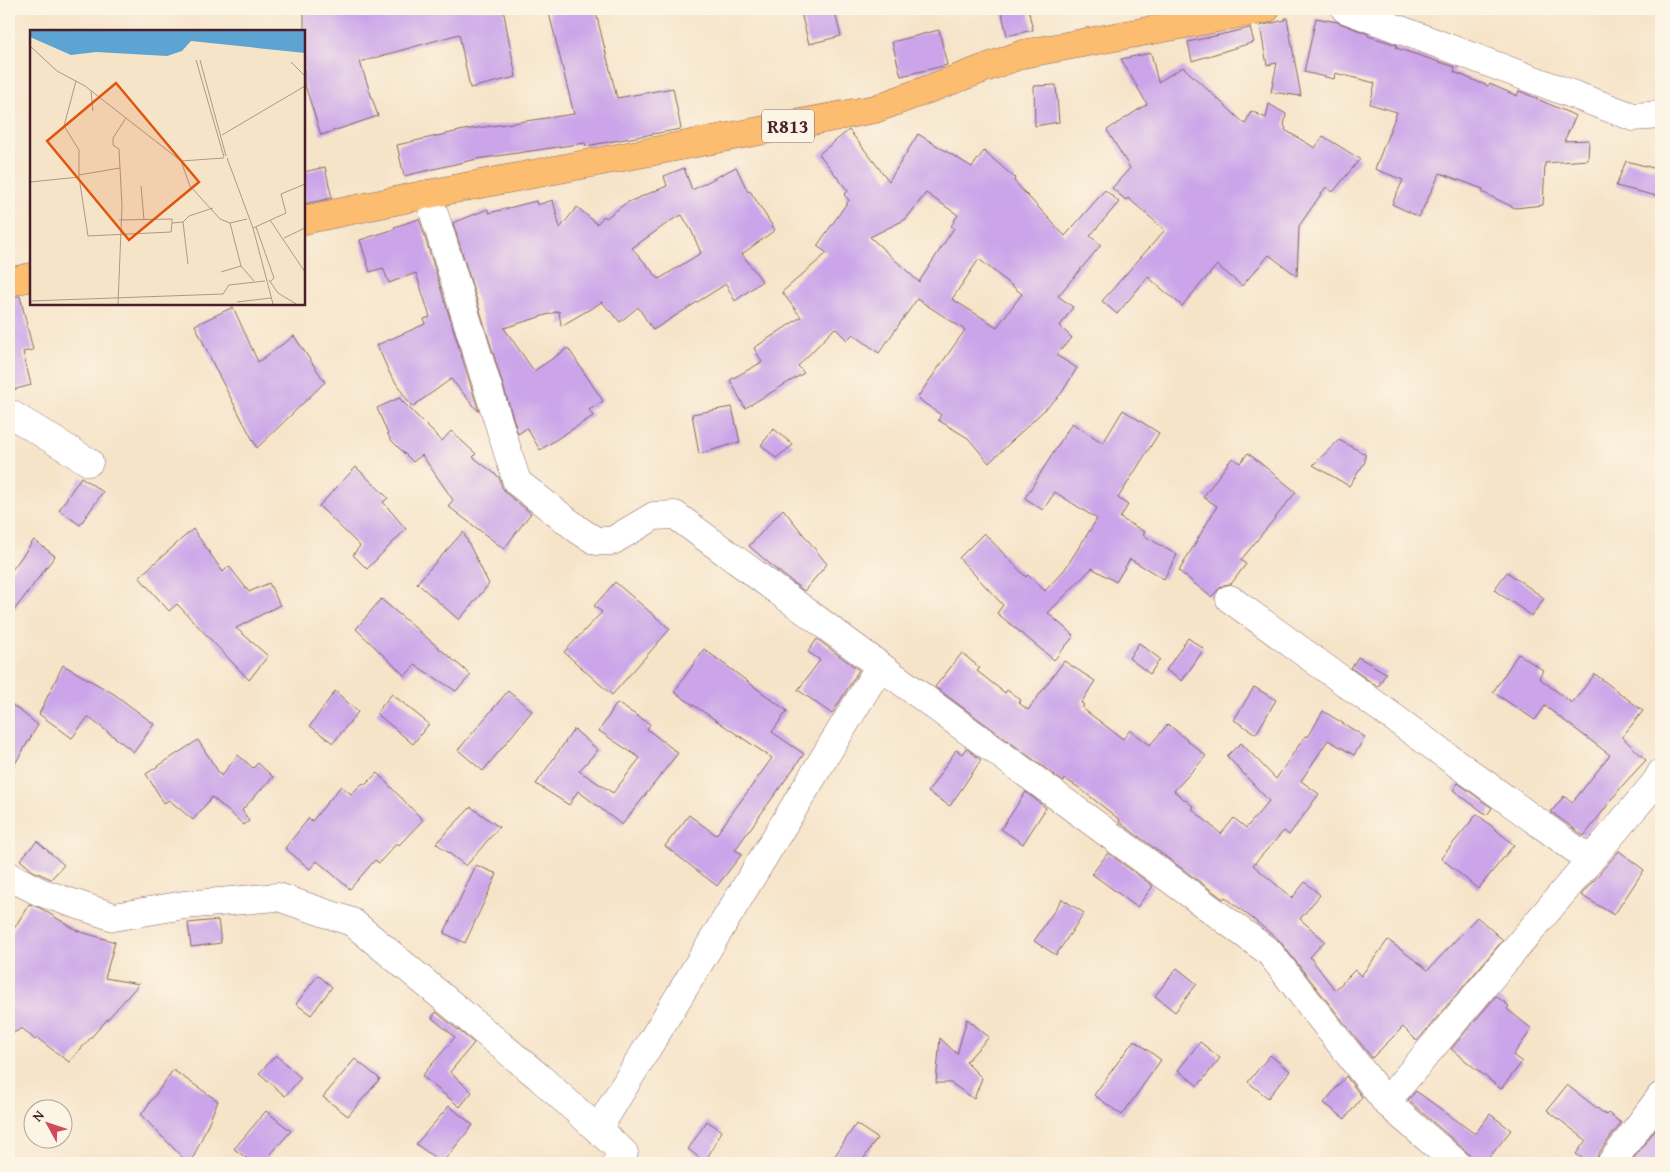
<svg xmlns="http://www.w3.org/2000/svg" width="1670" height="1172" viewBox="0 0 1670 1172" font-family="'Gentium Book Plus',serif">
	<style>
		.building { fill: #cba4e9; fill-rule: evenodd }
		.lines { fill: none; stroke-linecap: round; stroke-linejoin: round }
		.minor-casing { stroke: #866462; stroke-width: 29 }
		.primary-casing { stroke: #866462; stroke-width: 29 }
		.minor { stroke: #fff; stroke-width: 28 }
		.primary { stroke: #fcbd6f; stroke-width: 28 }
		.labels { text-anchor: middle; stroke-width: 4.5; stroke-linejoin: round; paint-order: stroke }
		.shield { fill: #fcf5e5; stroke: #7f5f63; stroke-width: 1 }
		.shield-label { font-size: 19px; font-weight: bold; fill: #4a1f2b }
		.inset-road { fill: none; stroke: #b1958a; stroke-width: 1 }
		.view { fill: #e0560e; fill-opacity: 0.15; stroke: #e0560e; stroke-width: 2.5 }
		.inset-edge { fill: none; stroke: #4a1f2b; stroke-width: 2.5 }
	</style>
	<rect width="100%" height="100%" fill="#fcf5e5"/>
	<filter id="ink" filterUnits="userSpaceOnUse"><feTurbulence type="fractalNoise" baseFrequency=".02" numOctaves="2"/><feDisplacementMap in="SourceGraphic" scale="10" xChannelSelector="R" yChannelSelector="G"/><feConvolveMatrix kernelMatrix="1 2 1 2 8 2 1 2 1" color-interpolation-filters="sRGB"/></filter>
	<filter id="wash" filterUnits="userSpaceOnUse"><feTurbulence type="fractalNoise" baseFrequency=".0096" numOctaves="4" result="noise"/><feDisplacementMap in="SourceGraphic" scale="20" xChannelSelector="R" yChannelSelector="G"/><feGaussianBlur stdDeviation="1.12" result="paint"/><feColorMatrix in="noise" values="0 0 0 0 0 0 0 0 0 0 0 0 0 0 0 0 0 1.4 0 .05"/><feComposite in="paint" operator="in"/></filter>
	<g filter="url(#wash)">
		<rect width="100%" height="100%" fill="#f6e4c9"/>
		<g id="blocks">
			<!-- building -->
			<g class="building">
				<path d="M304,9H503L516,77L470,88L459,34L360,62L378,116L321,135L304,82Z"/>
				<path d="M548,9H595L617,98L673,88L681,129L586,146L585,143L477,159L404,176L397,145L464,130L574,114Z"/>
				<path d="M800,9H834L841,36L809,44Z"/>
				<path d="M1001,9H1028L1033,30L1007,36Z"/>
				<path d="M1285,18H1287L1301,96L1271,92L1277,63L1267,65L1260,26L1285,20Z"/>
				<path d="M1316,18L1337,22L1368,34V36L1397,45L1396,48L1455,67L1454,72L1488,86L1490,84L1517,96L1519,91L1524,93L1576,116L1564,141L1589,140L1588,160L1545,163L1543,205L1515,208L1482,192L1483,189L1440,173L1419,217L1392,204L1403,180L1375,169L1397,112L1370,104L1375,83L1335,73L1334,79L1304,72Z"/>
				<path d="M1250,28L1254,42L1192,61L1188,42Z"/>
				<path d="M939,30L947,65L901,76L892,42Z"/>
				<path d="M1151,53L1158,82L1183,67L1245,124L1251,111L1266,118L1269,104L1286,114L1284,126L1286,128L1285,130L1315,148L1323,136L1360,159L1333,192L1326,187L1299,226L1297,276L1269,255L1242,286L1217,265L1182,306L1148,277L1117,314L1102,301L1165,230L1128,198L1126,200L1112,188L1130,168L1107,130L1147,104L1121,59Z"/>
				<path d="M1056,85L1059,122L1035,126L1034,86Z"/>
				<path d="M849,130L889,181L918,134L972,167L984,151L1015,178L1014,181L1065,236L1105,190L1119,202L1090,236L1101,245L1058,296L1073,307L1060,326L1072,338L1056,355L1077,368L1061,394L989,463L968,438L938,420L941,415L917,398L965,330L917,299L879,353L853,334L847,340L835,328L798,366L804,373L745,408L730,380L762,362L754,348L801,317L782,292L827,253L817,246L849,200L844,195L848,191L819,154ZM926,193L958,215L951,226L954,228L919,282L870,237L906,219ZM979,259L1022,294L997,327L952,299Z"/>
				<path d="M1626,161L1661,170V197L1616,186Z"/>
				<path d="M325,167L332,198L304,204V172Z"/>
				<path d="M736,167L748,192L750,191L775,230L742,254L762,281L735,301L726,284L653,330L638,307L620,322L602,302L561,326L559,311L504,328L534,371L568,348L603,401L589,410L593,416L540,450L527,428L518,434L453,223L488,209L489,213L536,201L537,205L553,200L560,228L577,207L597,224L604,216L606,218L626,203L667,186L664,176L684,168L692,190ZM682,215L692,232L701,253L659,279L632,248L672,220Z"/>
				<path d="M419,219L424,234L479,412L451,379L412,407L390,374L377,345L425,324L424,319L430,317L416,273L389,283L383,268L370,272L360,240L395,229L394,227Z"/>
				<path d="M20,296L33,350L23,352L31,385L9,391V297Z"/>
				<path d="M233,307L258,362L294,336L325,382L257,448L216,370L195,325Z"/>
				<path d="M399,398L442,441L451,431L476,454L473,457L499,477L502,487L507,494L531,513L504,549L448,506L453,500L422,455L413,462L390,439L377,408Z"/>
				<path d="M732,407L740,442L699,454L692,414Z"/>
				<path d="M1123,410L1159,433L1118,498L1128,505L1120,518L1145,532L1143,535L1177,555L1164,579L1130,559L1116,582L1092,568L1048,613L1074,636L1054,660L997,613L1003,605L959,558L984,533L1026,577L1028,575L1045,591L1065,569L1097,519L1055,492L1043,510L1025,498L1072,423L1103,443Z"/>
				<path d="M774,429L793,445L776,458L761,445Z"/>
				<path d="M1339,440L1365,454V462L1349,486L1313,465Z"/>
				<path d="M1248,453L1296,492L1241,560L1246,564L1231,584L1223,585L1211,597L1179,571L1217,506L1203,497L1232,458L1240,463Z"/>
				<path d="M356,467L388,498L383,502L406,529L367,569L353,555L360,546L319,506Z"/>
				<path d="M81,477L103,492L80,525L59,510Z"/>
				<path d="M783,509L827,564L804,591L777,570L749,546Z"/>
				<path d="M193,529L223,572L229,566L249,592L269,583L280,605L236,628L268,656L249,680L177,604L169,611L139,577Z"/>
				<path d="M463,532L489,584L459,620L417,583Z"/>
				<path d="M34,540L55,556L9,617V574Z"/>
				<path d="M1507,572L1544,598L1532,616L1494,590Z"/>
				<path d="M615,582L670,629L612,695L564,652L602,612L594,606Z"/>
				<path d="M381,599L471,675L456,691L415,665L405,676L356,629Z"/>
				<path d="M1188,638L1204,649L1182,681L1166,670Z"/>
				<path d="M817,639L859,670L832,714L798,690L820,660L808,652Z"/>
				<path d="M1139,643L1160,659L1150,674L1129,658Z"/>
				<path d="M704,649L787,711L772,732L804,754L735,850L742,854L717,886L665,846L689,815L716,835L772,758L674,692Z"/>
				<path d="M962,653L980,668L977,671L1005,693L1007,690L1021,700L1019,703L1028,710L1064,661L1095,681L1081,703L1084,705L1082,708L1123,739L1130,730L1150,745L1168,724L1206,756L1174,791L1194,807L1192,809L1221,834L1234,818L1246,828L1269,801L1227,756L1241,743L1276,779L1305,736L1308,737L1323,711L1365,737L1354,755L1328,740L1301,781L1319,794L1289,835L1284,831L1253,865L1292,898L1305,882L1320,895L1300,919L1325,941L1310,957L1335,990L1355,970L1361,976L1388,940L1428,970L1477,917L1503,940L1417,1041L1403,1027L1372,1058L1278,939L1225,897L1223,899L1119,822L1120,820L1078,787L1065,779L1064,782L935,687Z"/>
				<path d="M1518,654L1543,670L1539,678L1572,703L1595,674L1643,711L1622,737L1646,760L1622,786L1584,836L1551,812L1564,796L1572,803L1610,755L1545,706L1535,720L1493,692Z"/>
				<path d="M1358,657L1386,673L1378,687L1351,668Z"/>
				<path d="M63,665L114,694L154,724L134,752L88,717L72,738L39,714Z"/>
				<path d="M1254,687L1276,700L1256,734L1234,720Z"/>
				<path d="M335,691L358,712L333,743L310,726Z"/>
				<path d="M508,691L532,711L483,771L458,750Z"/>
				<path d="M392,694L429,724L413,744L376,713Z"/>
				<path d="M9,702L38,725L9,774Z"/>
				<path d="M617,703L650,724L647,729L678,753L622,825L578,791L569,805L536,784L574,729L598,750L579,771L613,793L640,758L599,731Z"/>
				<path d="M198,740L221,776L238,755L253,768L258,763L273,777L242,810L249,821L244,825L212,797L193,820L169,800L164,803L146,774Z"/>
				<path d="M966,748L981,760L950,806L928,792L956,750L962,754Z"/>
				<path d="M377,773L423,820L399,845L397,843L379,863L375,860L350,889L317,861L310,869L285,848L309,818L312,821L341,786L351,794L363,783L365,785Z"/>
				<path d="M1458,783L1492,808L1487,815L1453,790Z"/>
				<path d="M1026,792L1046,808L1023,844L1001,829Z"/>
				<path d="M471,807L499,827L466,866L436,843Z"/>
				<path d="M1477,814L1514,845L1478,889L1441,858Z"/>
				<path d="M37,841L64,865L51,879L33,871L20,860Z"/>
				<path d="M1619,851L1644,870L1614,915L1581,895Z"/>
				<path d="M1108,853L1153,886L1137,907L1092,874Z"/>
				<path d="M476,865L497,874L465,943L444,933Z"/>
				<path d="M1062,899L1084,913L1056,955L1034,941Z"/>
				<path d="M29,904L40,908L78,931L115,942L105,978L139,984L69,1062L37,1038L35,1040L22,1028L9,1036V937Z"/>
				<path d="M218,920L221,943L191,947L188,923Z"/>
				<path d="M1177,968L1197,984L1175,1012L1155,996Z"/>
				<path d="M318,975L332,987L311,1015L296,1004Z"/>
				<path d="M1496,996L1509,1006L1507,1009L1532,1029L1513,1055L1522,1062L1501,1089L1451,1049Z"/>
				<path d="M436,1012L474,1043L450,1072L472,1092L460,1107L422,1076L455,1037L432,1018Z"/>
				<path d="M967,1019L989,1037L966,1062L982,1078L974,1099L951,1083H936L940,1038L957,1054Z"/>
				<path d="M1134,1040L1161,1060L1122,1115L1094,1095Z"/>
				<path d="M1200,1042L1220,1058L1198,1086L1178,1070Z"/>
				<path d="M276,1055L301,1078L285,1096L259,1073Z"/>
				<path d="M1270,1055L1290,1071L1268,1098L1248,1082Z"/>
				<path d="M355,1059L380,1079L348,1116L323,1097Z"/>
				<path d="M173,1070L218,1101L191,1163H188L141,1115Z"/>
				<path d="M1346,1076L1362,1097L1345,1119L1324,1103Z"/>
				<path d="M1567,1085L1606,1115L1608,1113L1621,1123L1598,1154L1596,1163H1589L1576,1154L1586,1140L1547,1110Z"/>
				<path d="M1416,1091L1475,1134L1490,1114L1511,1130L1485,1163H1471V1157L1466,1151L1408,1100Z"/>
				<path d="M449,1106L473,1125L442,1163L416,1144Z"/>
				<path d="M266,1111L291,1131L263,1163H253L234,1149Z"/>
				<path d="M707,1121L722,1131L705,1162L688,1149Z"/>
				<path d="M1661,1122V1163H1630Z"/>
				<path d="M856,1124L877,1138L861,1163H830Z"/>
			</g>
		</g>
	</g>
	<g filter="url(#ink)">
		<use href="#blocks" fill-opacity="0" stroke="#866462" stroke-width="1"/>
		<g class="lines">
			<defs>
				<g id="minor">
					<path d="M1345,9L1633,117L1661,115"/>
					<path d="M428,194L517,482L580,531L596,541H612L654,516L675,515L1269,952L1386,1102L1456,1163"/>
					<path d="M9,413L89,462"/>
					<path d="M1230,599L1590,860"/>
					<path d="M9,876L40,892L114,917L184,905L278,897L352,922L538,1076L624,1153L616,1163"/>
					<path d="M1386,1102L1656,782L1661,773"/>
					<path d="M598,1129L880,666"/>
					<path d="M1611,1163L1661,1096"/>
				</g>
				<g id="primary">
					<path d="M304,220L428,194L875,109L1023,54L1266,9"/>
					<path d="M9,282L31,277"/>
				</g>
			</defs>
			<!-- minor casing -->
			<use href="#minor" class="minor-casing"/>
			<!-- primary casing -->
			<use href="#primary" class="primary-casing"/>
			<!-- minor -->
			<use href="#minor" class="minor"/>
			<!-- primary -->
			<use href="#primary" class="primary"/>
		</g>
	</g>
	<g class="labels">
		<!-- shield labels -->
		<rect class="shield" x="762" y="109.5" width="52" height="33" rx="4"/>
		<g class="shield-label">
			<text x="788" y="133">R813</text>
		</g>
	</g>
	<!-- overview -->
	<g transform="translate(30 30)">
		<rect width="275" height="275" fill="#f6e4c9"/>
		<path d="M0,1H275V23L161,11L152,21L137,26L66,22L41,25L0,7Z" fill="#5da4d3"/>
		<path class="inset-road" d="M0,16L27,41L55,56L151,131L194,128M166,30L194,127M170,30L196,126M261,32L275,46M61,61L63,81M192,105L275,56M197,128L223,198L243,274M151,131L160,156L190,189L200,193L217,189M49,145L90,138M49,147L58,206L141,202L142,193M0,152L49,147V120L34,96L46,51M111,156L114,190M89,190L142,189V193L153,192L159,186L183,178M240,190L275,242M153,192L158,234M200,193L211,236L224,251M226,197L244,248L240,252M223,198L256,183L251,164L275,154M254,208L275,198M191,242L211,236M239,250L248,263L266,274M0,271L193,264L199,255L235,251M207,272L241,268M88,274L92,176L89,119L83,115V108L96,88"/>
		<path class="view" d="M86,53L169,152L99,210L17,111Z"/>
		<rect width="275" height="275" class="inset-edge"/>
	</g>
	<!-- margin -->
	<rect width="1670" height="1172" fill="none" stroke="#fcf5e5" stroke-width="30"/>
	<!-- north arrow -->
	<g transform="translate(48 1124) rotate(310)"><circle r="24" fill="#fcf5e5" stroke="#b59f9b"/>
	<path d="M0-4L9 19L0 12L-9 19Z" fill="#d1495b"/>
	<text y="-8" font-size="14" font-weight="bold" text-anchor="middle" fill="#4a1f2b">N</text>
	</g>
</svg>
